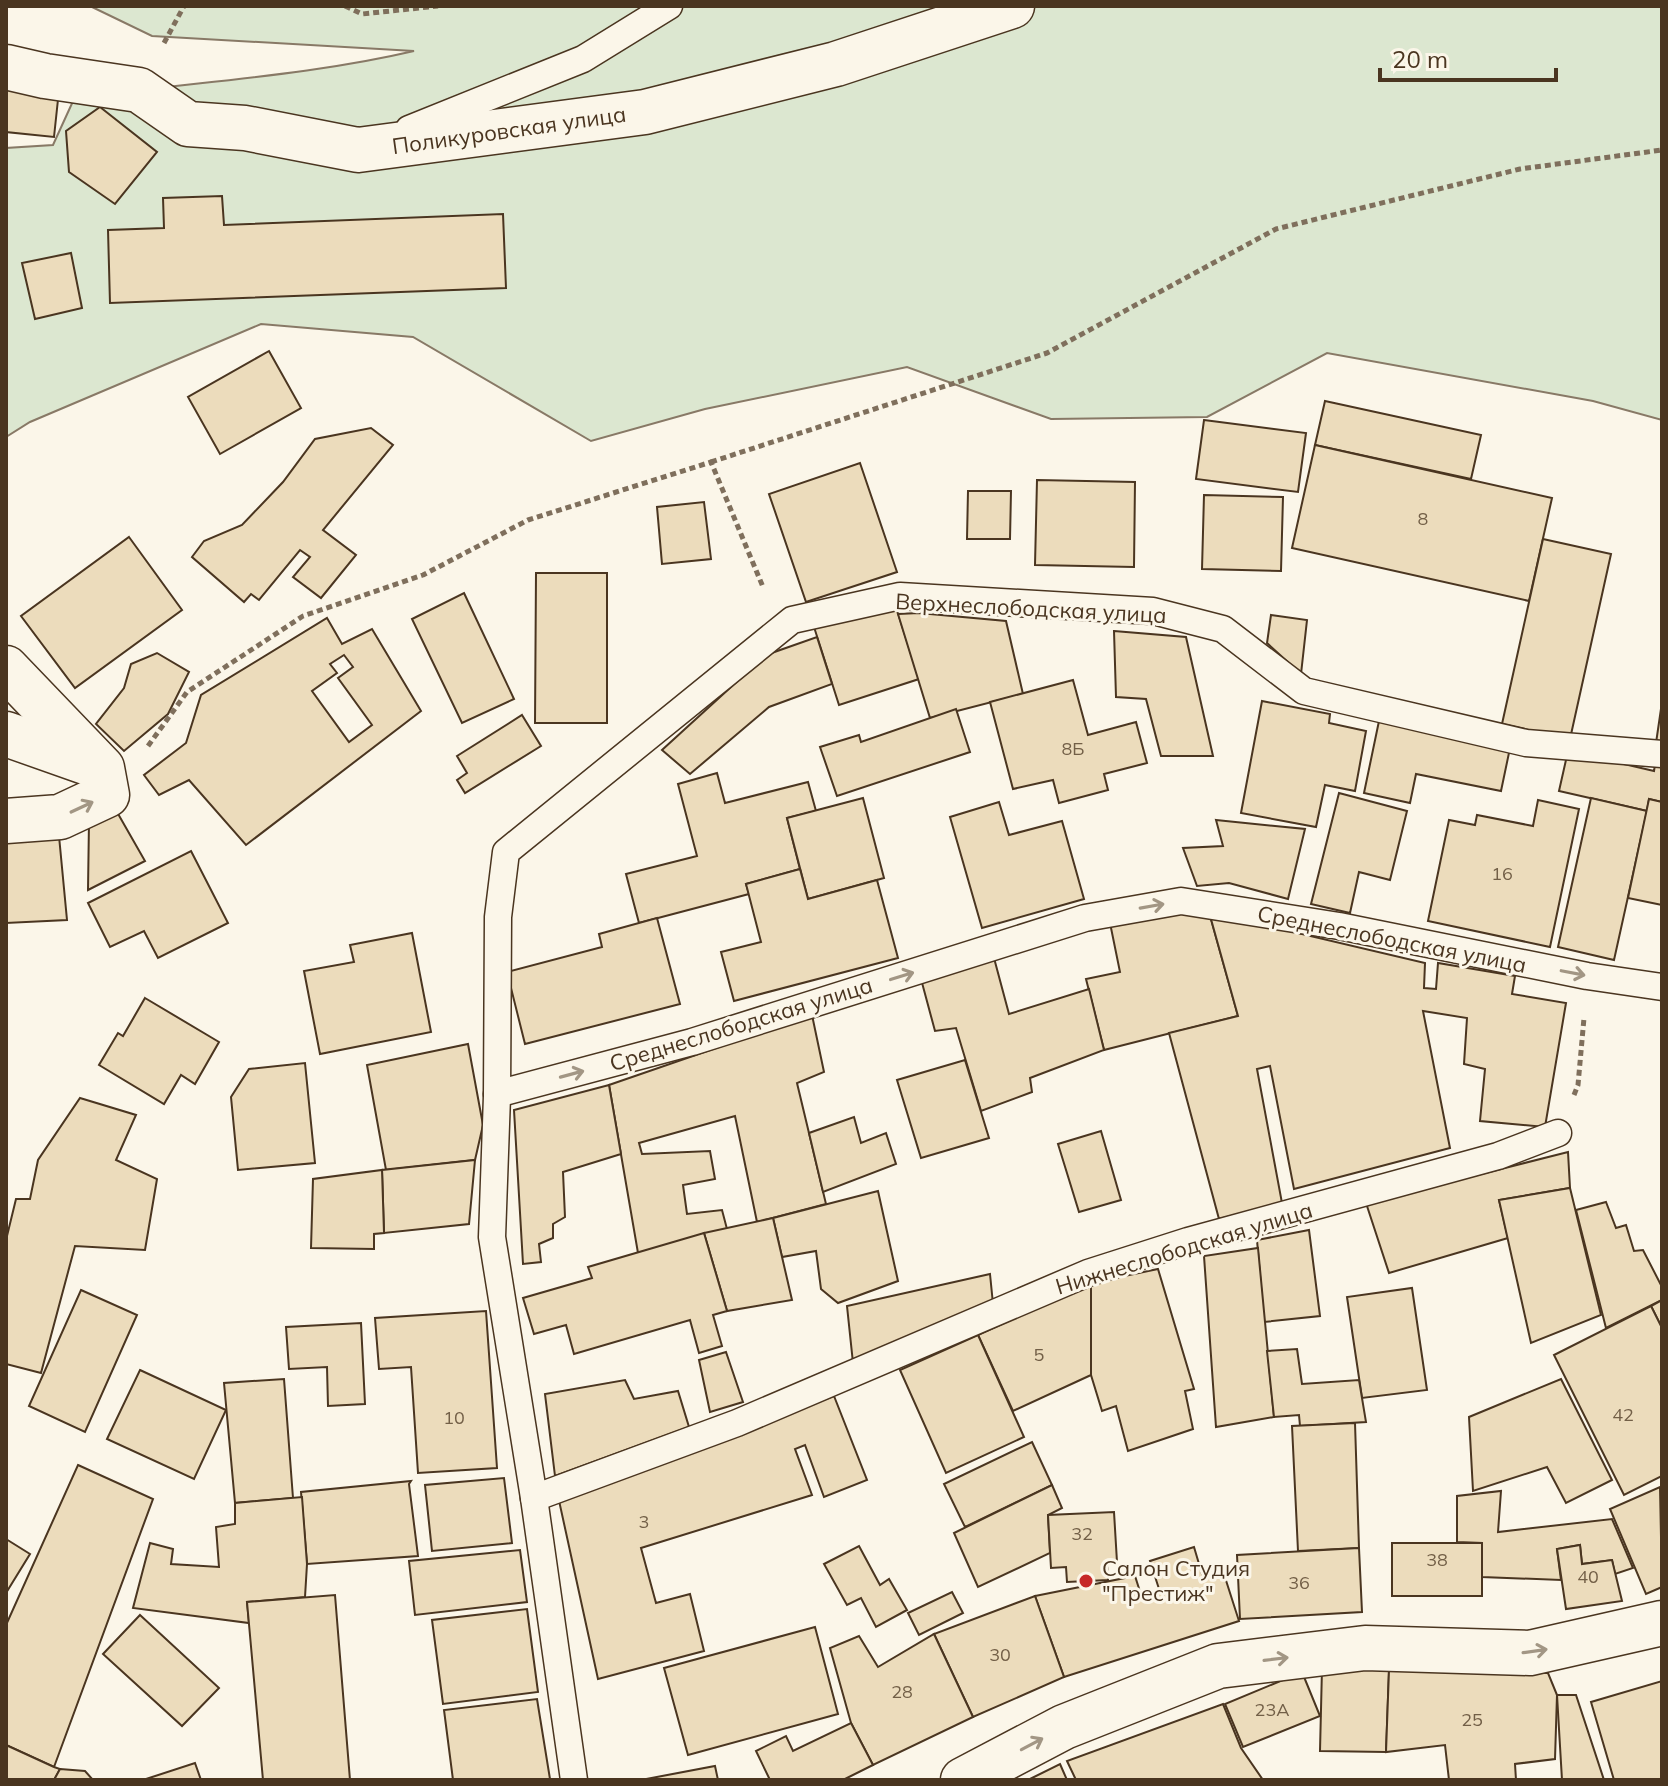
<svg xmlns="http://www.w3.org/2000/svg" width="1668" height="1786" viewBox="0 0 1668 1786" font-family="Mulish,sans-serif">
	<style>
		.green { fill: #dce7d0; stroke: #887966; stroke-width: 2 }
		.building { fill: #ecdcbc; stroke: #4a3520; stroke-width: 2; fill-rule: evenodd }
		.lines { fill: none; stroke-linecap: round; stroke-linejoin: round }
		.lane-casing { stroke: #4a3520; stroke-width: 29 }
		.street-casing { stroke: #4a3520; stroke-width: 47 }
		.path { stroke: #7f6f5c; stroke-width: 5; stroke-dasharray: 6 4; stroke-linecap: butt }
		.lane { stroke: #fbf6e9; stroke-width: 26 }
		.street { stroke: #fbf6e9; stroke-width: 44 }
		.oneway { stroke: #a29684 }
		.poi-dot { fill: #c62828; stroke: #fbf6e9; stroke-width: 3 }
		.labels { text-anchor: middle; stroke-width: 6; stroke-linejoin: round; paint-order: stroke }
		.number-label { font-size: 18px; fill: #725f47 }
		.street-label { font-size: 22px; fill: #4a3520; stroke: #fbf6e9 }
		.poi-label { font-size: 22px; fill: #4a3520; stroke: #fbf6e9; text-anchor: start }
	</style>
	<rect width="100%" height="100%" fill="#fbf6e9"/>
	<!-- green -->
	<path class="green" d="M90,6H1662V420L1593,401L1327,353L1207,417L1051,419L907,367L705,409L591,441L413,337L261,324L30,422L6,437V148L53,145L74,99C187,82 303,77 414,51L152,36Z"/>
	<!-- building -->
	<g class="building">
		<path d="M6,85L59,90L54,137L6,132Z"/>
		<path d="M100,107L157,152L115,204L69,172L66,131Z"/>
		<path d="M222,196L224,225L503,214L506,288L110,303L108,230L164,228L163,198Z"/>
		<path d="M71,253L82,308L35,319L22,263Z"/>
		<path d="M269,351L301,408L220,454L188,397Z"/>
		<path d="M1325,401L1481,435L1471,479L1315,445Z"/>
		<path d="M1204,420L1306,433L1298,492L1196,479Z"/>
		<path d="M371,428L393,445L323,530L356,555L321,598L293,577L310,557L300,550L259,600L251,594L244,602L192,557L204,541L242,525L283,482L315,439Z"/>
		<path d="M1315,445L1552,498L1529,601L1292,548Z"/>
		<path d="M860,463L897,572L806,602L769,494Z"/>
		<path d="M1037,480L1135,482L1134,567L1035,565Z"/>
		<path d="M968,491H1011L1010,539H967Z"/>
		<path d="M1204,495L1283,497L1281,571L1202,569Z"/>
		<path d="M704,502L711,559L662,564L657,507Z"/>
		<path d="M129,537L182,610L75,688L21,616Z"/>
		<path d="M1543,539L1611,554L1570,739L1502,724Z"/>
		<path d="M536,573H607V723H535Z"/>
		<path d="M464,593L514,699L462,723L412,619Z"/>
		<path d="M894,601L919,679L839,705L814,627Z"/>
		<path d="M919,613L1006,621L1023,694L930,718L898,614Z"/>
		<path d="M1271,615L1307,620L1301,674L1267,643Z"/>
		<path d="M327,618L342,644L372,629L421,711L246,845L189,780L159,795L144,775L186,743L201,695ZM344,655L353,667L338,678L372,725L349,742L312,691L337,673L330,664Z"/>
		<path d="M1114,631L1186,637L1213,756H1161L1146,699L1116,697Z"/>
		<path d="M817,637L832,684L769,707L690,774L662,750L766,655Z"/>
		<path d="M157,653L189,672L168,714L124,751L96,724L124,688L131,664Z"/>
		<path d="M1073,680L1088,735L1136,722L1147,763L1104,774L1108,790L1059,803L1053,780L1013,789L990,702Z"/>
		<path d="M1262,701L1330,714L1329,723L1366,731L1355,791L1325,785L1316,827L1241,813Z"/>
		<path d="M1662,702V743H1656Z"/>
		<path d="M956,709L970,752L837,796L820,747L859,735L861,742Z"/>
		<path d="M522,715L541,746L465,793L457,780L467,773L457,756Z"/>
		<path d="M1379,721L1510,748L1501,791L1416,774L1410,803L1364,793Z"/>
		<path d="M1568,751L1654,771L1656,759L1662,760V802L1649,799L1647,811L1559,791Z"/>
		<path d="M717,773L725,803L808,782L816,811L787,818L800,869L746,884L749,894L639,923L626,874L697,856L678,784Z"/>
		<path d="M1339,793L1407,811L1390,880L1359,872L1350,913L1311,904Z"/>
		<path d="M863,798L884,878L808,899L787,818Z"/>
		<path d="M1591,798L1647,811L1614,960L1558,947Z"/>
		<path d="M1649,799L1662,802V905L1628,898Z"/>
		<path d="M1538,800L1579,809L1550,947L1428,921L1449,820L1475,825L1477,815L1533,826Z"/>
		<path d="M999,802L1009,835L1062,821L1084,899L982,928L950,817Z"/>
		<path d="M113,805L145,861L88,890L89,821Z"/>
		<path d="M1216,820L1305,829L1288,899L1229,883L1197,886L1183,848L1223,846Z"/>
		<path d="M59,836L67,920L6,923V838Z"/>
		<path d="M191,851L228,923L158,958L144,931L110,947L88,903Z"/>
		<path d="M800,869L808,899L877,880L898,958L734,1001L721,952L761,942L746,884Z"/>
		<path d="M1158,910L1209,912L1238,1016L1104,1050L1086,979L1120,972L1110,923Z"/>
		<path d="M1209,912L1425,963L1424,988L1436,989L1438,963L1515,976L1512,994L1566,1003L1545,1127L1480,1121L1485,1069L1464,1064L1467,1018L1423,1011L1450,1148L1294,1189L1270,1066L1257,1069L1282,1203L1219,1219L1169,1033L1238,1016Z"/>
		<path d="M657,918L680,1004L525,1044L507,972L602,947L599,934Z"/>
		<path d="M412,933L431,1032L320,1054L304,971L354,962L350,945Z"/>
		<path d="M994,958L1009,1014L1089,989L1104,1050L1030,1078L1032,1092L981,1111L956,1028L935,1031L921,979Z"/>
		<path d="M145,998L219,1042L195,1084L181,1075L164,1104L99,1065L118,1033L123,1036Z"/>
		<path d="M812,1015L824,1072L797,1083L826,1204L757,1222L735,1116L639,1143L642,1154L710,1151L715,1179L683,1185L687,1214L722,1210L727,1229L638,1253L609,1085Z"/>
		<path d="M468,1044L483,1125L475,1160L386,1170L367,1065Z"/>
		<path d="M965,1060L989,1138L921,1158L897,1080Z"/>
		<path d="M305,1063L315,1163L238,1170L231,1097L249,1069Z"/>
		<path d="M609,1085L621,1154L563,1172L565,1217L553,1224V1238L539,1244L541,1262L523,1264L514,1110Z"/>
		<path d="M80,1098L136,1115L116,1160L157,1179L145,1250L75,1246L41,1373L6,1364V1240L16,1199H30L38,1160Z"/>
		<path d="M854,1117L861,1143L886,1133L896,1164L823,1192L809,1133Z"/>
		<path d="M1101,1131L1121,1200L1079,1212L1058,1144Z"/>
		<path d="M1568,1152L1570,1188L1499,1200L1508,1238L1389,1273L1366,1203Z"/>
		<path d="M475,1160L469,1224L384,1233L382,1170Z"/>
		<path d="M382,1170L384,1233L374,1234V1249L311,1248L313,1179Z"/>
		<path d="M1570,1188L1601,1315L1531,1343L1499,1200Z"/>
		<path d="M878,1191L898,1281L838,1303L821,1289L816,1251L782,1257L773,1218Z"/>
		<path d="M1606,1202L1616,1228L1626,1225L1634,1251L1643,1250L1662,1287V1300L1606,1328L1576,1210Z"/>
		<path d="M773,1218L792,1300L727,1311L704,1233Z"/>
		<path d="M1309,1230L1320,1316L1264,1322L1257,1240Z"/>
		<path d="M704,1233L727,1311L713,1315L722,1346L699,1353L690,1320L574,1354L566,1325L534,1334L523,1298L592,1278L588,1267Z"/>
		<path d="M1258,1248L1274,1417L1216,1427L1204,1256Z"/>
		<path d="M1158,1269L1194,1389L1185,1391L1193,1429L1128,1451L1116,1406L1102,1411L1091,1375V1283Z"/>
		<path d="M990,1274L993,1304L853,1363L847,1306Z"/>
		<path d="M1091,1283V1375L1013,1411L978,1335Z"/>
		<path d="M1412,1288L1427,1390L1362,1398L1347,1297Z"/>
		<path d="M81,1290L137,1315L85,1432L29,1406Z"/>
		<path d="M1662,1300V1328L1651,1306Z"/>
		<path d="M1651,1306L1662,1328V1476L1624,1495L1554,1355Z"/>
		<path d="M486,1311L497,1468L418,1473L411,1367L379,1369L375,1318Z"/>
		<path d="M361,1323L365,1404L328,1406L327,1367L289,1369L286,1327Z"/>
		<path d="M978,1335L1024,1437L946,1473L900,1370Z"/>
		<path d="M1297,1349L1302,1384L1359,1380L1366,1422L1300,1426L1299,1415L1274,1417L1267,1351Z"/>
		<path d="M726,1352L743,1402L710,1412L699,1360Z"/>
		<path d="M140,1370L226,1410L194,1479L107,1439Z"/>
		<path d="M284,1379L293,1498L235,1503L224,1383Z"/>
		<path d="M1561,1379L1612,1480L1566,1503L1547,1467L1473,1491L1469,1417Z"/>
		<path d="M625,1380L634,1399L678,1391L689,1427L555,1476L545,1394Z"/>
		<path d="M834,1396L867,1480L824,1497L805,1445L795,1449L812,1495L641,1548L656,1603L690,1594L704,1651L598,1679L558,1496Z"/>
		<path d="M1355,1423L1359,1548L1298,1551L1292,1426Z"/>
		<path d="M1032,1442L1052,1485L965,1527L944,1484Z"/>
		<path d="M78,1465L153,1499L54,1767L6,1745V1625Z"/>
		<path d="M504,1478L512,1543L432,1551L425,1485Z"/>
		<path d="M411,1481L409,1484L418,1556L307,1564L301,1492Z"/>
		<path d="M1052,1485L1062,1508L1048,1515L1050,1553L978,1587L954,1533Z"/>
		<path d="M1660,1487L1662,1587L1646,1594L1610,1509Z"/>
		<path d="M1501,1491L1498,1532L1612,1519L1633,1568L1615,1574L1612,1560L1582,1564L1580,1545L1557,1549L1561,1580L1482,1577V1543L1457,1542V1496Z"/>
		<path d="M302,1497L307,1564L305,1597L247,1602L249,1623L133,1608L150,1543L173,1549L171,1564L219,1567L216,1527L235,1524V1503Z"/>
		<path d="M1114,1512L1117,1562H1107L1108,1580L1067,1582L1066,1567L1051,1568L1048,1515Z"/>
		<path d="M6,1539L30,1554L6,1593Z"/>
		<rect x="1392" y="1543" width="90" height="53"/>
		<path d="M1580,1545L1582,1564L1612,1560L1622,1601L1566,1609L1557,1549Z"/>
		<path d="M859,1546L880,1585L889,1579L907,1610L876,1627L861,1598L847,1605L824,1564Z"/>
		<path d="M1194,1547L1202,1574L1222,1568L1239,1621L1064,1677L1035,1596L1135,1576L1142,1598L1160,1592L1150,1561Z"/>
		<path d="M1359,1548L1362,1612L1240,1619L1237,1555Z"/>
		<path d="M520,1550L527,1602L415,1615L409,1561Z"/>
		<path d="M952,1592L963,1613L919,1635L908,1613Z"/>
		<path d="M335,1595L350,1780H263L247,1602Z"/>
		<path d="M1035,1596L1064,1677L973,1717L934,1634Z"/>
		<path d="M527,1609L538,1692L443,1704L432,1620Z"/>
		<path d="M140,1615L219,1688L182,1726L103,1654Z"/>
		<path d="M815,1627L838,1714L688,1755L664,1668Z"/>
		<path d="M934,1634L973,1717L873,1765L851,1723L830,1648L859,1636L878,1667Z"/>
		<path d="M1322,1668L1389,1670L1386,1752L1320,1751Z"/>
		<path d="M1389,1670L1548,1673L1557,1695L1555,1759L1515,1764L1516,1780H1449L1445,1745L1386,1752Z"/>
		<path d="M1302,1672L1320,1716L1243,1747L1225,1704Z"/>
		<path d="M1662,1681V1780H1614L1591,1702Z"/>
		<path d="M1557,1695H1576L1604,1780H1562Z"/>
		<path d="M537,1699L550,1779L453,1780L444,1710Z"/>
		<path d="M1223,1704L1241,1748L1263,1780H1076L1067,1761Z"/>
		<path d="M851,1723L873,1765L843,1780H770L756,1751L786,1736L793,1751Z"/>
		<path d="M6,1745L54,1767L60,1769L54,1780H6Z"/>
		<path d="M195,1763L201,1780H143Z"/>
		<path d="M1060,1764L1067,1780H1028Z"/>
		<path d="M715,1766L718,1780H641Z"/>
		<path d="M60,1769L85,1771L93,1780H54Z"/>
	</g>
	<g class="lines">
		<defs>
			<g id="lane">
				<path d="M409,129L583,59L669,6"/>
				<path d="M497,1094L692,1042L1085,918L1181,901L1339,926L1587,976L1662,987"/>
				<path d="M534,1498L737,1423L1088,1273L1188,1241L1498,1156L1558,1133"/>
				<path d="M574,1780L534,1498L492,1237L497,1096L498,917L506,852L792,620L900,596L1153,611L1223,629L1304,691L1526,743L1662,754"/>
			</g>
			<g id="street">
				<path d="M6,67L45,76L139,90L188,124L245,128L358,150L645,112L836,64L1012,6"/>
				<path d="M6,668L102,768L107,795L60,817L6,821"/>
				<path d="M6,734L94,765"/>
				<path d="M963,1780L1064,1727L1218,1666L1365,1648L1530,1653L1662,1623"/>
			</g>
		</defs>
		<!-- lane casing -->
		<use href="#lane" class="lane-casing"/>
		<!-- street casing -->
		<use href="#street" class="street-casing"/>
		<!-- path -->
		<g class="path">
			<path d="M345,6L362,14L438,6"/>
			<path d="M164,43L184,6"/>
			<path d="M711,462L1047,353L1276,229L1520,169L1662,150"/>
			<path d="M148,746L187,692L303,616L423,575L528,520L711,462L763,587"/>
			<path d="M1574,1095L1578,1085L1584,1018"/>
		</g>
		<!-- lane -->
		<use href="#lane" class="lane"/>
		<!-- street -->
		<use href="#street" class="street"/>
	</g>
	<!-- one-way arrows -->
	<defs><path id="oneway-shaft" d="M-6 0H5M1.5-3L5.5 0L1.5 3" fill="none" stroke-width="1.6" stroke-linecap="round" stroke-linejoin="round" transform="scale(2)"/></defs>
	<g class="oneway">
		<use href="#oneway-shaft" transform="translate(82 807) rotate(-25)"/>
		<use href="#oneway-shaft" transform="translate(1152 906) rotate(-10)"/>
		<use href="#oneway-shaft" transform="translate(1573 973) rotate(11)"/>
		<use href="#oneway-shaft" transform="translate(902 976) rotate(-17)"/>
		<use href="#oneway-shaft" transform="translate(572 1074) rotate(-15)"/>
		<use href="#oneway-shaft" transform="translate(1535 1651) rotate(-8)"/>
		<use href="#oneway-shaft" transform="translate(1276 1659) rotate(-7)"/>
		<use href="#oneway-shaft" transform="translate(1032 1744) rotate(-28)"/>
	</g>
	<!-- markers -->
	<circle class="poi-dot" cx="1086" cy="1581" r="8"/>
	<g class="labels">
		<!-- number labels -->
		<g class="number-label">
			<text x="1423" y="525">8</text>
			<text x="1073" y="755">8Б</text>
			<text x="1502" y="880">16</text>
			<text x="1039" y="1361">5</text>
			<text x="1623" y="1421">42</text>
			<text x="454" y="1424">10</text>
			<text x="644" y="1528">3</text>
			<text x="1082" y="1540">32</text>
			<text x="1437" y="1566">38</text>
			<text x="1588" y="1583">40</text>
			<text x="1299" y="1589">36</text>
			<text x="1000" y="1661">30</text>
			<text x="902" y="1698">28</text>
			<text x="1272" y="1716">23А</text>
			<text x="1472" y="1726">25</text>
		</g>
		<!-- street labels -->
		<g class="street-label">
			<text transform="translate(509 130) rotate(-8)" y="8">Поликуровская улица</text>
			<text transform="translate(1031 608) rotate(3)" y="8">Верхнеслободская улица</text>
			<text transform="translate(1392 939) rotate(11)" y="8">Среднеслободская улица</text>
			<text transform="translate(741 1024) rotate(-17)" y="8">Среднеслободская улица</text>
			<text transform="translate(1184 1248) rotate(-17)" y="8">Нижнеслободская улица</text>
		</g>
		<!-- poi labels -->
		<g class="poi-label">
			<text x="1102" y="1576">Салон Студия<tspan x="1102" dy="25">"Престиж"</tspan></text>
		</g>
	</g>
	<!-- border -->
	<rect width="1668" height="1786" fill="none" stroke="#4a3520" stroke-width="16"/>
	<!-- scale -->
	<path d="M1380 68v12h176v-12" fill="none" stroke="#4a3520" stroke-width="4"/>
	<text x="1392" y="68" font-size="24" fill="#4a3520" stroke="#fbf6e9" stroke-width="6" paint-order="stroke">20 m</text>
</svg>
